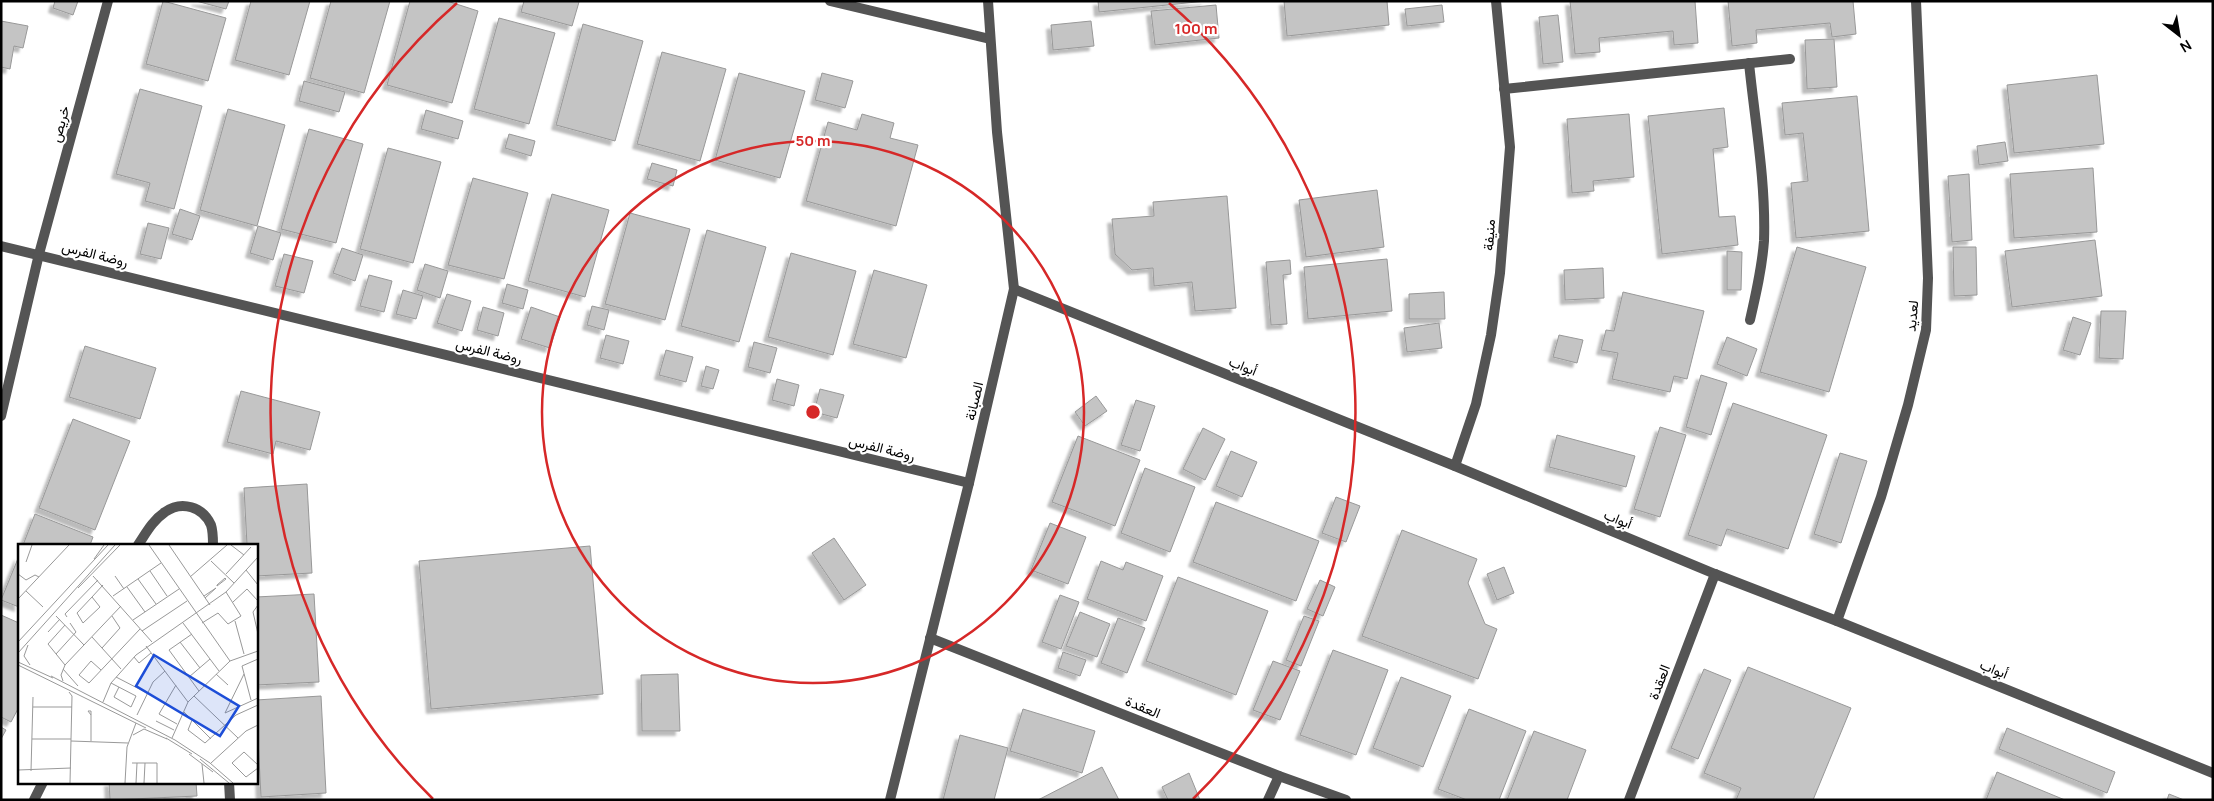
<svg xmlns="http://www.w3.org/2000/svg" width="2214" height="801" viewBox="0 0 2214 801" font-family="Manrope,Vazirmatn,sans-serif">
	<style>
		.building { fill: #c4c4c4; stroke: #989898; filter: url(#shadow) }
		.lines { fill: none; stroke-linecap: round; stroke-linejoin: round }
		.minor { stroke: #545454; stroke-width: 10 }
		.ring { fill: none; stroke: #d62828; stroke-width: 2.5 }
		.labels { text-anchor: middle; stroke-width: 4.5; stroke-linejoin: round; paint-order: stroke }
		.street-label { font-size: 14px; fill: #000; stroke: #fff }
		.inset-road { fill: none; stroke: #999; stroke-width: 1 }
		.view { fill: #1d4ed8; fill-opacity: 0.15; stroke: #1d4ed8; stroke-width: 2.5 }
		.inset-edge { fill: none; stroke: #000; stroke-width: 2.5 }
		.centre { fill: #d62828; stroke: #fff; stroke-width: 2.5 }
		.ring-label { font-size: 15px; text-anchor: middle; font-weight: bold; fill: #d62828; stroke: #fff; stroke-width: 4.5; stroke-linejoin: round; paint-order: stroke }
	</style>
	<defs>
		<filter id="shadow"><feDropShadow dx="-4.5" dy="4.5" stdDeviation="1" flood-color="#0004"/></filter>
	</defs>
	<rect width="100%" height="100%" fill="#fff"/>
	<!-- building -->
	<g class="building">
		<path d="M55,1H78L73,15L53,8Z"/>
		<path d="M163,1L226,18L208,81L146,64Z"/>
		<path d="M196,1H229L226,9Z"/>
		<path d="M251,1H310L289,75L235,60Z"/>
		<path d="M331,1H390L364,93L310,78Z"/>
		<path d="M410,1H447L478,11L452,103L387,85Z"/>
		<path d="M524,1H578L579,2L572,26L521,12Z"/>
		<path d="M1098,1H1206L1099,12Z"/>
		<path d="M1284,1H1387L1389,25L1287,36Z"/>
		<path d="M1570,1H1695L1698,43L1674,45L1673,31L1599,38L1600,52L1575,54Z"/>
		<path d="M1728,1H1853L1856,34L1832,37L1830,23L1756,30L1757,43L1732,46Z"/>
		<path d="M1216,5L1219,38L1155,45L1151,11Z"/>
		<path d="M1442,5L1444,22L1407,26L1405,9Z"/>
		<path d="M1558,15L1563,62L1543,64L1539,17Z"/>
		<path d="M499,18L555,33L529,124L474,109Z"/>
		<path d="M1,21L28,26L23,48L14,46L10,69L1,67Z"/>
		<path d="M1091,21L1094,46L1053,50L1051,25Z"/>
		<path d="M583,24L643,41L615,141L556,125Z"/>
		<path d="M1834,39L1837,87L1807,89L1805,40Z"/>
		<path d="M662,52L726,69L700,161L637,144Z"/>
		<path d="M739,73L805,91L780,178L715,160Z"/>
		<path d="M822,73L853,81L845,108L815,100Z"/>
		<path d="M2097,75L2104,144L2014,153L2007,85Z"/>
		<path d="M304,81L345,92L339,112L299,101Z"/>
		<path d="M140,89L202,106L174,209L145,201L150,183L116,174Z"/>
		<path d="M1857,96L1869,231L1796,238L1791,183L1808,181L1803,133L1785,135L1782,103Z"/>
		<path d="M1724,108L1728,147L1713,149L1719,217L1735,216L1738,245L1662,254L1648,116Z"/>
		<path d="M228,109L285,125L257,226L200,210Z"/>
		<path d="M426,110L463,121L458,139L421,129Z"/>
		<path d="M862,114L894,123L890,138L918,145L896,226L806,201L828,122L857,130Z"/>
		<path d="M1629,114L1634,177L1593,181L1594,191L1572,193L1567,119Z"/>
		<path d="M309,129L363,144L336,243L281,229Z"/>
		<path d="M509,134L535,141L531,156L505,148Z"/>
		<path d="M2005,142L2008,161L1979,165L1977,146Z"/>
		<path d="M388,148L441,162L413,263L360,249Z"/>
		<path d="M652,163L677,170L673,186L647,179Z"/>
		<path d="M2093,168L2097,232L2014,238L2010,174Z"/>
		<path d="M1969,174L1972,240L1952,242L1948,176Z"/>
		<path d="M473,178L528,193L504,279L448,265Z"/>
		<path d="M1377,190L1384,247L1306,257L1299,200Z"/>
		<path d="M552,194L609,210L585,297L528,281Z"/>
		<path d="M1227,196L1236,308L1195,311L1192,282L1154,286L1153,268L1132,270L1115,254L1112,219L1154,216L1153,202Z"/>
		<path d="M180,209L200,216L192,240L172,234Z"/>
		<path d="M630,213L690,229L665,320L605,304Z"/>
		<path d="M148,223L169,228L161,259L140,254Z"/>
		<path d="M258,226L281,233L273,260L250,253Z"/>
		<path d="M707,230L766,247L739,342L681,326Z"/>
		<path d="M2095,240L2102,296L2012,307L2005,251Z"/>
		<path d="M1797,247L1866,267L1829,392L1760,372Z"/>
		<path d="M1953,247H1976L1977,295L1954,296Z"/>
		<path d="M342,248L363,255L355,281L333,273Z"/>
		<path d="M1727,251L1742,252L1741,290H1727Z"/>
		<path d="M791,253L856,271L833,355L768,337Z"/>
		<path d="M284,254L313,261L304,293L275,286Z"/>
		<path d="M1387,259L1392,311L1308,319L1304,267Z"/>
		<path d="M1290,260L1291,274L1283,275L1287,324L1271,325L1266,262Z"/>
		<path d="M425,264L448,271L440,298L417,290Z"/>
		<path d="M1603,268L1604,298L1565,300L1564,270Z"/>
		<path d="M874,270L927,285L906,358L853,344Z"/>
		<path d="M369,275L392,281L384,312L360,306Z"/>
		<path d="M507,284L528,290L523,309L502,303Z"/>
		<path d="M403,290L423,296L416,319L396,314Z"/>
		<path d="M1444,292L1445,319H1409V294Z"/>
		<path d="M1623,292L1704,311L1687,379L1674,376L1670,392L1612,379L1618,353L1601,350L1606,330L1614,331Z"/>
		<path d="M447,294L471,301L462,331L437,323Z"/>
		<path d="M592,306L609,310L604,330L587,325Z"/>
		<path d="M483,307L504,313L498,336L477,330Z"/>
		<path d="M531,307L560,317L550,348L521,339Z"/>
		<path d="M2101,311H2126L2123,359L2099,358Z"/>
		<path d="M2073,317L2091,323L2080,355L2063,350Z"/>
		<path d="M1439,323L1442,348L1407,352L1404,328Z"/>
		<path d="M606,335L629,341L623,364L600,358Z"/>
		<path d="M1559,335L1583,340L1577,363L1553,357Z"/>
		<path d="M1727,337L1757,349L1747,376L1717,364Z"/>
		<path d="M754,342L777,348L770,373L748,367Z"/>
		<path d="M85,346L156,368L140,419L69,397Z"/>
		<path d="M666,350L693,357L686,382L659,375Z"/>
		<path d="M706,366L719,370L713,389L701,386Z"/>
		<path d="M1701,375L1727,383L1711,435L1686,427Z"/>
		<path d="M777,379L799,385L794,406L772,400Z"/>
		<path d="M820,389L844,395L837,418L814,412Z"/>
		<path d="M241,391L320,412L310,450L276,441L273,454L227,442Z"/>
		<path d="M1096,396L1107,411L1085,426L1075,412Z"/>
		<path d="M1136,400L1155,406L1140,451L1121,445Z"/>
		<path d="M1733,403L1827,435L1788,549L1727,529L1721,546L1688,535Z"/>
		<path d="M73,419L130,441L95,530L39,508Z"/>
		<path d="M1660,427L1686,435L1660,517L1634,509Z"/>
		<path d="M1203,428L1225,439L1205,480L1183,469Z"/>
		<path d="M1557,435L1635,456L1626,487L1549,467Z"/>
		<path d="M1078,436L1140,460L1115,526L1052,502Z"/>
		<path d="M1231,451L1257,462L1242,497L1216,486Z"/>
		<path d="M1840,453L1867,461L1841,543L1814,534Z"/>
		<path d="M1145,468L1195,487L1170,552L1121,533Z"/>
		<path d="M307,484L312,573L256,576V545H247L244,488Z"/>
		<path d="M1336,497L1360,506L1346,542L1322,533Z"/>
		<path d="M1216,502L1319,541L1296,601L1193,562Z"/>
		<path d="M35,514L93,537L90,545H23Z"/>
		<path d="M1050,523L1086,537L1068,584L1031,570Z"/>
		<path d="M1402,530L1477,559L1468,583L1485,624L1497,629L1478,679L1362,636Z"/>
		<path d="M834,538L866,585L844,600L812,553Z"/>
		<path d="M590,546L603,694L431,709L419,561Z"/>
		<path d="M19,556V607L1,600Z"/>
		<path d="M1101,561L1123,570L1126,562L1163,576L1146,621L1087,599Z"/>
		<path d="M1504,567L1514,593L1497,600L1487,574Z"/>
		<path d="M1178,577L1268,611L1236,695L1146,661Z"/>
		<path d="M1320,580L1335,587L1323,616L1307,609Z"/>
		<path d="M314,594L319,682L256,685V597Z"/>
		<path d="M1060,595L1079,602L1061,649L1042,642Z"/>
		<path d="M1080,612L1110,624L1097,657L1066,646Z"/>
		<path d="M1,615L19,623V707L11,722L1,717Z"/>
		<path d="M1304,616L1319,621L1301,666L1286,660Z"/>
		<path d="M1118,618L1145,628L1127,673L1101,663Z"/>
		<path d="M1333,650L1388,670L1356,755L1300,735Z"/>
		<path d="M1063,652L1086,660L1080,676L1058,668Z"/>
		<path d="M1273,661L1300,671L1280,720L1253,710Z"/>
		<path d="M1748,667L1851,708L1813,800H1736L1741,788L1704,773Z"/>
		<path d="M1704,669L1731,680L1698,759L1671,748Z"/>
		<path d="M678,674L680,731H642L641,675Z"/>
		<path d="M1401,677L1451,696L1423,767L1373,748Z"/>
		<path d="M321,696L326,793L261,797L256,700Z"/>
		<path d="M1023,709L1095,731L1082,773L1010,751Z"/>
		<path d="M1469,709L1526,731L1499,800H1467L1438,789Z"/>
		<path d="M1,727L6,730L1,739Z"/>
		<path d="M2007,728L2115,772L2107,793L1999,749Z"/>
		<path d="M1534,731L1586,750L1567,800H1507Z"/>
		<path d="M960,735L1008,748L994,800H943Z"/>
		<path d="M1102,767L1119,800H1038Z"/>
		<path d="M1997,772L2065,800H1986Z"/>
		<path d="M1189,773L1200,800H1168L1162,787Z"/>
		<path d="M109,782H196L197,796L110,800Z"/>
		<path d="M2169,794L2184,800H2167Z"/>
	</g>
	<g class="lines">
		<!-- minor -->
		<g class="minor">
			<path d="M830,1L990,39"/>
			<path d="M1749,63C1755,122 1766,182 1764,241C1762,268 1756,294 1750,320"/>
			<path d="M1504,89L1790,59"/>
			<path d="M1,246L969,483"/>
			<path d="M1014,289L1455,466L1715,574L1837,621L2213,773"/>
			<path d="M1,416L39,254L108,1"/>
			<path d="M1455,466L1476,404L1491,335L1500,273L1510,147L1496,1"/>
			<path d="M138,545C146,533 153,520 165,512C182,500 203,507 211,525C213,531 213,539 213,545"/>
			<path d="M1837,621L1881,497L1908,405L1926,330L1928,278L1916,1"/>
			<path d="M930,638L1279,776L1346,800"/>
			<path d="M229,782L230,800"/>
			<path d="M34,800L43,782"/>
			<path d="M890,800L969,483L1014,289L997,132L988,1"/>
			<path d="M1268,800L1279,776"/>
			<path d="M1629,800L1715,574"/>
		</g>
	</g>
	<!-- distance rings -->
	<g class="ring">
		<circle cx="813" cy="412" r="271"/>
		<path d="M433 799A542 542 0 0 1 457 3M1169 3A542 542 0 0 1 1193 799"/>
	</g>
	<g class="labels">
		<!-- street labels -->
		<g class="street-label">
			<text transform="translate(60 124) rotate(-75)" y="5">خريص</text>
			<text transform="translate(1489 235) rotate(-86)" y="5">منيفة</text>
			<text transform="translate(95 254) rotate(14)" y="5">روضة الفرس</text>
			<text transform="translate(1912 316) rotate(-85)" y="5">لعديد</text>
			<text transform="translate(489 351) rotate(14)" y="5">روضة الفرس</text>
			<text transform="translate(1243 366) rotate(22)" y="5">أبواب</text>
			<text transform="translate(974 401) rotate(-77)" y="5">الصبانة</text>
			<text transform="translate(882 448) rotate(14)" y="5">روضة الفرس</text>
			<text transform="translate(1618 519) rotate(22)" y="5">أبواب</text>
			<text transform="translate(1994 669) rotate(22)" y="5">أبواب</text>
			<text transform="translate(1659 682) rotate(-69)" y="5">العقدة</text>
			<text transform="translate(1143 707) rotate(22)" y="5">العقدة</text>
		</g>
	</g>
	<!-- overview -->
	<g transform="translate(18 544)">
		<rect width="240" height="240" fill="#fff"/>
		<path class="inset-road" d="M131,1L212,117M151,1L192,61M213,1L226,11M76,15L86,1M193,17L216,39M8,18L14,1M228,26L240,41M132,27L149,52M0,30L8,36L17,31L21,33M208,30L233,3M75,32L134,98M97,32L106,45M172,33L209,1M207,34L208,35L199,42V41ZM120,35L138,60M109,43L127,68M60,44L102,1M8,47L25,63M95,52L143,19M186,52L198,44L187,54M74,53L82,63L65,79L59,69L74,53L85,41M0,55L51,1M215,58L229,45L240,57M240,61L235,68L240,90M38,72L66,101M49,73L47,70L80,36M115,76L161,45M217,77L226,110M165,79L201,127M184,79L200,69L210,80L223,72L208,48M47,81L30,100L47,121M124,87L169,57M30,88L42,75M174,90L151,106L181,147M74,93L103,125M0,98L90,1M162,98L182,124M10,101L6,112L12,121M128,102L170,158M84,104L102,84L94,72M0,109L97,1M38,110L58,88L52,79M116,113L121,119L133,109M0,118L35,134M0,121L128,184M45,125L60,142M83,126L73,117L61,131L71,139L122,85M198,130L210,141M33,132L157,196L192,219L215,239M98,133L129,149M171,133L192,115M45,137L43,131L47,121L103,62M93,139L118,152L113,163L96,153L101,143M158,141L141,170L159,180M51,148L54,152L52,239M176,152L220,194M233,156L224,122L240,115M85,158L93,139L118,111L208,48L240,13M15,163H54M166,168L193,195M207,169L226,130M207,169L240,154M119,171L135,138L147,127M174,176L170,186L187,199L218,171L240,161M138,177L156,186M115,191L126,185L149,195M148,194L174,210M154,194L170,158L176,152L212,117L240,107M14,195H53M53,197L110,199M73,197V171L70,167H73V171M171,210L195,228M182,215L211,239M114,219H139V239M193,219L228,187L240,181M184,220L186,239M240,221L226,208L214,219L228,233L240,224M0,226L53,224M13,227L15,153M107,239L109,203L118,179M118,239L119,219M126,239L127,219"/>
		<path class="view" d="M136,111L221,162L202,192L118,142Z"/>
		<rect width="240" height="240" class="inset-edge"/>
	</g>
	<circle cx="813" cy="412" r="8" class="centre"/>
	<g class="ring-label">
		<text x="1196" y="34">100 m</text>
		<text x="813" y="146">50 m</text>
	</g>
	<!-- border -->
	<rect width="2214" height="801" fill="none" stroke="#000000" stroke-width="5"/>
	<!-- north arrow -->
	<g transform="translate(2179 35) rotate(149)" stroke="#ffffff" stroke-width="4" paint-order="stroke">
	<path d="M0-4L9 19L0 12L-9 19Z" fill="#000000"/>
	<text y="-8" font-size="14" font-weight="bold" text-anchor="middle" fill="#000000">N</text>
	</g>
</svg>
